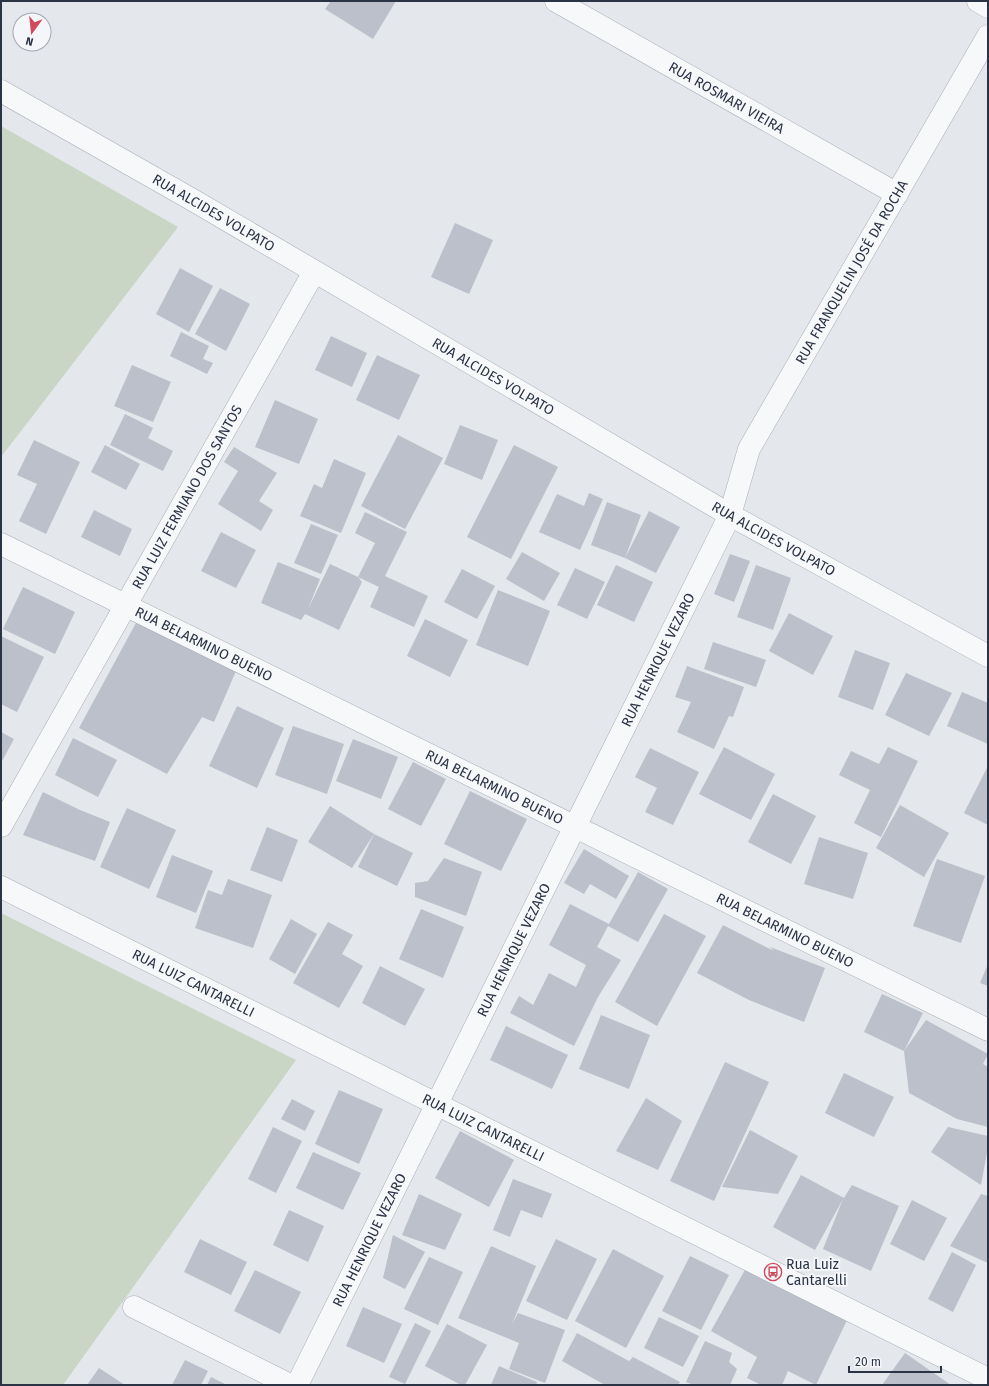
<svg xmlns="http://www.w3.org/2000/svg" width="989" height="1386" viewBox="0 0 989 1386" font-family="'Fira Sans',sans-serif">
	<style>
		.green { fill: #c9d6c5 }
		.building { fill: #bbc0ca }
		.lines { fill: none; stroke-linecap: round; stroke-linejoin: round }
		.minor-casing { stroke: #a9aeb7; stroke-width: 23 }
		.minor { stroke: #f7f8fa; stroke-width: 22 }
		.labels { text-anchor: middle; stroke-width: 4; stroke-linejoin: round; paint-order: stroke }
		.street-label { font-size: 14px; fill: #2b3445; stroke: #f4f6f9 }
		.poi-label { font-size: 14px; fill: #2b3445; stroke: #f4f6f9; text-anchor: start }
	</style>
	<rect width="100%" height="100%" fill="#e4e7ec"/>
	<!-- green -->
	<g class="green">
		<path d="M1,126L178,227L1,457Z"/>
		<path d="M1,913L296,1060L63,1385H1Z"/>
	</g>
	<!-- building -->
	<g class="building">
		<path d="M331,1H396L373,39L325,9Z"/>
		<path d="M455,223L493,240L469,294L431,277Z"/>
		<path d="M180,268L213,286L189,332L156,314Z"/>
		<path d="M220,288L250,304L226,351L195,334Z"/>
		<path d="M181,332L209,346L203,359L213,363L207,374L170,356Z"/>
		<path d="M331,336L367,353L352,387L315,370Z"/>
		<path d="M377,355L420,375L399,420L356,400Z"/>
		<path d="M132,365L171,382L153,422L114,406Z"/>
		<path d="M275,400L318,419L299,464L255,447Z"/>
		<path d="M125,414L153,428L148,438L173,451L163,471L110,445Z"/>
		<path d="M460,425L498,440L482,480L444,464Z"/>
		<path d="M398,435L443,458L405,529L361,506Z"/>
		<path d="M34,440L80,462L46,534L19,521L37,484L17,475Z"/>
		<path d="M105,445L140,464L126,490L91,472Z"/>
		<path d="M514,445L558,467L511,559L467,537Z"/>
		<path d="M234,447L277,473L259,501L273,510L261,531L218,504L238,471L224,462Z"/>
		<path d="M334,459L366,473L341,533L300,516L314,484L322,488Z"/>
		<path d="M589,493L603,499L580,550L539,532L557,494L584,506Z"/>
		<path d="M607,502L641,515L625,558L649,511L680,527L656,573L625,558L591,545Z"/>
		<path d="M94,510L132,529L120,556L81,537Z"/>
		<path d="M365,512L407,532L385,576L428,596L414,627L370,607L379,587L358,577L362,582L339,630L305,614L301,620L261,603L278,562L320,579L308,609L330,564L358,577L375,543L355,533Z"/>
		<path d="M311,524L338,535L321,574L294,563Z"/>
		<path d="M221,532L256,550L236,588L201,571Z"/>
		<path d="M522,552L560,573L544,601L506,579Z"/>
		<path d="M730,554L750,561L734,602L714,594Z"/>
		<path d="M616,565L653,582L634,622L597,605Z"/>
		<path d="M756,565L791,578L773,630L737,617Z"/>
		<path d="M575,568L605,582L587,619L557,605Z"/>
		<path d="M462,569L495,586L477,619L444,602Z"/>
		<path d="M23,587L75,612L55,654L3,629Z"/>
		<path d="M498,590L550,611L528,666L476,645Z"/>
		<path d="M789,613L833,636L813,675L769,651Z"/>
		<path d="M425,619L468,640L450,677L407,656Z"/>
		<path d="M137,621L204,656L236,671L214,722L202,717L167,774L79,728Z"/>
		<path d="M1,636L44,657L17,712L1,704Z"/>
		<path d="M713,642L766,660L756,687L704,669Z"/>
		<path d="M855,650L890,663L873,710L838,697Z"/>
		<path d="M687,666L744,687L733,717L729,716L714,749L677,732L691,702L675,697Z"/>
		<path d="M906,673L952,693L929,736L885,715Z"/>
		<path d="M962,692L988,703V744L947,726Z"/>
		<path d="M237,706L284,728L257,788L209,766Z"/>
		<path d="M293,726L344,744L327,794L275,775Z"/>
		<path d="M1,732L14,739L1,763Z"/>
		<path d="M73,738L117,760L98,797L55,775Z"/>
		<path d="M353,739L398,757L381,799L336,781Z"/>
		<path d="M724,747L775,774L751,820L699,794Z"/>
		<path d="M888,747L918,761L881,837L854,823L870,790L839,775L851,751L879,764Z"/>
		<path d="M650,748L699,772L673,825L645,812L657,788L635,777Z"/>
		<path d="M413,762L446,779L421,826L388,809Z"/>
		<path d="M988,766V825L964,813Z"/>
		<path d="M470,791L527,819L501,871L444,844Z"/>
		<path d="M43,792L80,810L110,822L95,861L23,835Z"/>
		<path d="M773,794L816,816L791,864L748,842Z"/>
		<path d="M900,805L949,833L924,877L876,848Z"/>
		<path d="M330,806L374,834L352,868L308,842Z"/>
		<path d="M127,808L176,830L149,889L100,867Z"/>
		<path d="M267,827L298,840L282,882L250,870Z"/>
		<path d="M374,834L413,853L397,886L358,867Z"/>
		<path d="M819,837L868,853L853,899L804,884Z"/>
		<path d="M584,849L629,876L616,899L590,884L584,894L564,883Z"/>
		<path d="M172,855L213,871L196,913L156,897Z"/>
		<path d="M444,858L482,872L466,916L415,897V883L428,881Z"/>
		<path d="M937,859L985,876L961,943L913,926Z"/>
		<path d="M638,872L668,889L638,942L608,926L597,947L621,960L598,997L574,1046L510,1013L519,996L533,1005L549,973L576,987L586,965L549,945L570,904L609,924Z"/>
		<path d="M228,879L272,895L253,948L195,928L208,890L222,895Z"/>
		<path d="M421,909L464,927L443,978L399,959Z"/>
		<path d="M664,914L706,936L657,1026L615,1002Z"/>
		<path d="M291,919L317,934L295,974L269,959Z"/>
		<path d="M328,922L353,935L342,954L363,966L339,1008L293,983Z"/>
		<path d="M723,925L774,951L770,947L825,968L804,1022L749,1000L697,973Z"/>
		<path d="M988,964V986L980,983Z"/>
		<path d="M380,966L425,989L405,1026L362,1003Z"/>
		<path d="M882,994L923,1013L904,1051L864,1032Z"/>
		<path d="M601,1015L650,1035L629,1089L579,1069Z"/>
		<path d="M926,1020L988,1054L983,1064L988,1067V1127L957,1119L909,1093L904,1051Z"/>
		<path d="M506,1026L568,1055L552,1089L490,1060Z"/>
		<path d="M725,1062L769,1082L714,1201L670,1181Z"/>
		<path d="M844,1073L894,1097L874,1137L825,1113Z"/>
		<path d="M339,1090L383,1109L359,1164L315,1144Z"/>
		<path d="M646,1098L682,1121L658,1170L616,1151Z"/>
		<path d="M292,1099L315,1111L305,1131L281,1119Z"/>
		<path d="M273,1127L302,1141L276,1193L248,1179Z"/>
		<path d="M948,1127L988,1136V1147L981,1185L931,1152Z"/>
		<path d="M750,1130L798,1156L778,1194L722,1187Z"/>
		<path d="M460,1131L514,1160L489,1207L435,1178Z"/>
		<path d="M313,1152L361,1173L343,1210L296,1188Z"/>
		<path d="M801,1175L844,1198L852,1185L899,1206L871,1271L823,1249L843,1199L815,1250L773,1227Z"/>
		<path d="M513,1179L552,1194L542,1218L521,1210L510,1237L493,1230Z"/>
		<path d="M419,1194L462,1214L445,1250L402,1235Z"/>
		<path d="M981,1194L988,1196V1263L950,1246Z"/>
		<path d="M912,1200L947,1218L924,1261L890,1244Z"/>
		<path d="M289,1210L324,1226L308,1262L273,1245Z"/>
		<path d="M393,1235L425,1252L405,1289L383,1278Z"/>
		<path d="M200,1239L247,1262L231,1295L184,1272Z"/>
		<path d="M556,1239L597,1259L567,1320L526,1301Z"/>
		<path d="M491,1246L536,1266L512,1324L518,1313L565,1330L545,1383L509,1369L519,1343L458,1318Z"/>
		<path d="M613,1249L664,1276L626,1348L575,1321Z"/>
		<path d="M952,1252L976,1265L953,1312L928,1299Z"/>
		<path d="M690,1256L729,1275L701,1330L662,1311Z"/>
		<path d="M429,1257L463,1272L438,1325L404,1309Z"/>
		<path d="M746,1268L849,1316L816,1385L788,1371L782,1385H761L747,1378L757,1357L711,1331Z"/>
		<path d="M255,1270L301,1292L280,1334L234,1311Z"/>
		<path d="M363,1307L402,1324L384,1363L346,1346Z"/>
		<path d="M659,1317L699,1336L683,1367L644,1348Z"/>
		<path d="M415,1323L431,1331L405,1384L389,1377Z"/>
		<path d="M447,1324L487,1345L465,1385H461L425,1366Z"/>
		<path d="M577,1333L629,1361L633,1357L680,1382L678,1385H605L562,1361Z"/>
		<path d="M705,1341L732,1353L729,1362L737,1369L730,1385H694L686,1382Z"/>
		<path d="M905,1353L951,1385H882Z"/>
		<path d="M185,1360L208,1371L201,1385H172Z"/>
		<path d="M499,1366L537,1382L536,1385H491Z"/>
		<path d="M99,1368L125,1385H87Z"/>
		<path d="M211,1377L227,1385H207Z"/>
	</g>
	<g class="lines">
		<defs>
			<g id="minor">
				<path id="s1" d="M556,1L897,194"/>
				<path d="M978,1L988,7"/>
				<path id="s2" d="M1,91L191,199L730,515L988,656"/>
				<path id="s3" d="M1,544L988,1030"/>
				<path id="s4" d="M1,826L314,272"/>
				<path id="s5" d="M1,887L988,1379"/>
				<path d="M134,1307L290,1385"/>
				<path id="s6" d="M297,1385L730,515L749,449L988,36"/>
			</g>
		</defs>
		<!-- minor casing -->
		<use href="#minor" class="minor-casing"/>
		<!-- minor -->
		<use href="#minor" class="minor"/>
	</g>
	<!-- icons -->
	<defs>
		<symbol id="bus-ring" viewBox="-11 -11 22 22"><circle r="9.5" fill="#f4f6f9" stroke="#d1495b" stroke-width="1.5"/><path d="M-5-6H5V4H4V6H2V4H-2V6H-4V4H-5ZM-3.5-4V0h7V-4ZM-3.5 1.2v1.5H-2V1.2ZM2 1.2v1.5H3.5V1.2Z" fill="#d1495b"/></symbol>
	</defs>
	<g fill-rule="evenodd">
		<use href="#bus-ring" x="763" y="1262" width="20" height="20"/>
	</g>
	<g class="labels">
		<!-- street labels -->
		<g class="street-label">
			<text dy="5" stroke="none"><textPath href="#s1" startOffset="196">RUA ROSMARI VIEIRA</textPath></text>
			<text dy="5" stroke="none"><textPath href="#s2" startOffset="245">RUA ALCIDES VOLPATO</textPath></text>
			<text dy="5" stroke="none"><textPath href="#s6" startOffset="1245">RUA FRANQUELIN JOSÉ DA ROCHA</textPath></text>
			<text dy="5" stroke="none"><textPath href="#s2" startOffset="569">RUA ALCIDES VOLPATO</textPath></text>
			<text dy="5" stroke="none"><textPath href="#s4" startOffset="378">RUA LUIZ FERMIANO DOS SANTOS</textPath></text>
			<text dy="5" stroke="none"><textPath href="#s2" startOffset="893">RUA ALCIDES VOLPATO</textPath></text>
			<text dy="5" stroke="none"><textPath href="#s3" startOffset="226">RUA BELARMINO BUENO</textPath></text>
			<text dy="5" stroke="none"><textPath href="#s6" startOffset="810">RUA HENRIQUE VEZARO</textPath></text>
			<text dy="5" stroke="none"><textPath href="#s3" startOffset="550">RUA BELARMINO BUENO</textPath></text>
			<text dy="5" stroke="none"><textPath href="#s3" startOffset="874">RUA BELARMINO BUENO</textPath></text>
			<text dy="5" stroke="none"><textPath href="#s6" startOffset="486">RUA HENRIQUE VEZARO</textPath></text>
			<text dy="5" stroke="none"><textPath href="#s5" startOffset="215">RUA LUIZ CANTARELLI</textPath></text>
			<text dy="5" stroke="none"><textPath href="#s5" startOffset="539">RUA LUIZ CANTARELLI</textPath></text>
			<text dy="5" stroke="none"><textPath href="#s6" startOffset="162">RUA HENRIQUE VEZARO</textPath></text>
		</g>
		<!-- poi labels -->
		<g class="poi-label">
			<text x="786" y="1269">Rua Luiz<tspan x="786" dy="16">Cantarelli</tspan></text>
		</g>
	</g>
	<!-- border -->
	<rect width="989" height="1386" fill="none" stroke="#2b3445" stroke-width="4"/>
	<!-- north arrow -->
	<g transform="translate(32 32) rotate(195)"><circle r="19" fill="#f4f6f9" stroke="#a4a8b1"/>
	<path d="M0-3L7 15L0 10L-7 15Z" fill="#d1495b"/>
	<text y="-6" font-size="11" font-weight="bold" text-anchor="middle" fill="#2b3445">N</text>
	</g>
	<!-- scale -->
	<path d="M849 1366v6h92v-6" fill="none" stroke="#2b3445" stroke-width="2"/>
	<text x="855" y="1366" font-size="12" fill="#2b3445" stroke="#f4f6f9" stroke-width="3" paint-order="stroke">20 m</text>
</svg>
